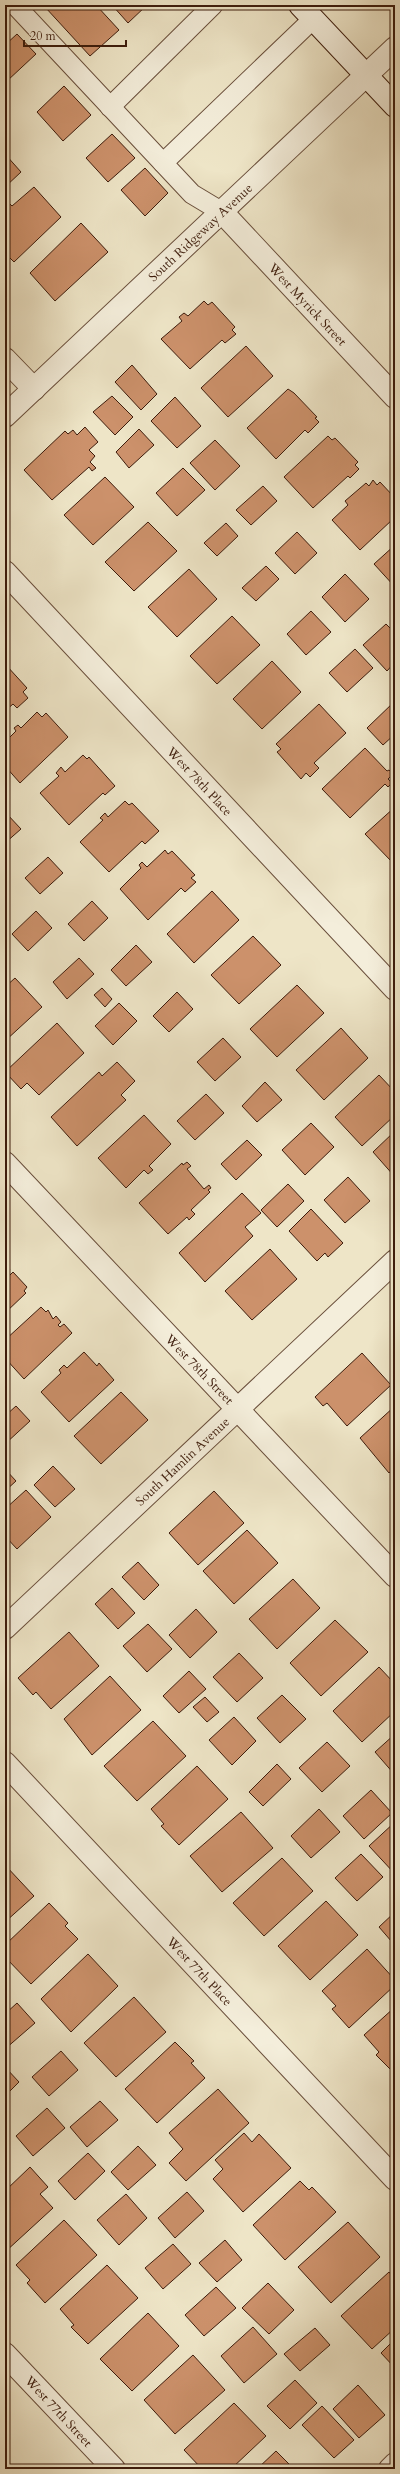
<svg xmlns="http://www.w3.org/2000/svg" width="400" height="2474" viewBox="0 0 400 2474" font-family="Cardo,serif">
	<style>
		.building { fill: #cc916b; stroke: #3d1c0c }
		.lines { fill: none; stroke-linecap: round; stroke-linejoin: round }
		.lane-casing { stroke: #694e3b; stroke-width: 21 }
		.street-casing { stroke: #694e3b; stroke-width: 24 }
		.secondary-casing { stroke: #3d1c0c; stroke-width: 24 }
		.lane { stroke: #f4eedb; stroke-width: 19 }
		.street { stroke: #f4eedb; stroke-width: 22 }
		.secondary { stroke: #f4eedb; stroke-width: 22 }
		.labels { text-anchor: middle; stroke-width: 4; stroke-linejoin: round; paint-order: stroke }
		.street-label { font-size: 13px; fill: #3d1c0c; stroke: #f4eedb }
	</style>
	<rect width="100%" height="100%" fill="#eee5c7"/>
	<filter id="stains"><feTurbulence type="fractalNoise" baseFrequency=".005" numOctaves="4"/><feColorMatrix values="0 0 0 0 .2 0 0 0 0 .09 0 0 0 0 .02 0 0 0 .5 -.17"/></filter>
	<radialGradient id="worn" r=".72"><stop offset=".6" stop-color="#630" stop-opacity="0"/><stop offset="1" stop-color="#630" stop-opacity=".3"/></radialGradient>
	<!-- building -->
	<g class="building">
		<path d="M47,5H96L119,30L90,56L45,7Z"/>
		<path d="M112,5H147L128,23Z"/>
		<path d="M17,34L36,54L7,81L5,78V45Z"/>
		<path d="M64,86L91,115L63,141L37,112Z"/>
		<path d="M112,134L135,158L108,182L86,158Z"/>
		<path d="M5,154L21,172L5,187Z"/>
		<path d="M145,168L168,193L145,216L121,190Z"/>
		<path d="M34,187L61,217L14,262L5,253V207L9,203L12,206Z"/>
		<path d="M81,223L108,252L55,301L30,273Z"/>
		<path d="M204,301L208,305L212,302L235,327L232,330L236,334L225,343L222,340L190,369L161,339L182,321L179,317L184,313L188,316Z"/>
		<path d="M246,346L273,376L228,417L201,388Z"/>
		<path d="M132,365L157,394L141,410L115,382Z"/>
		<path d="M288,389L294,393L317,417L315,418L319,422L308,433L305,430L276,459L247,428Z"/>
		<path d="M112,396L133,417L115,435L93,412Z"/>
		<path d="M175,397L201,426L177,448L151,421Z"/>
		<path d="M85,427L98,442L89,450L95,456L90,462L96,468L92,471L89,467L52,500L24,470L65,431L68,434L73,430L77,435Z"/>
		<path d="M139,429L154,445L129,468L116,452Z"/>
		<path d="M328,436L332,440L335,438L358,462L355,465L359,469L350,478L348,476L313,508L284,477Z"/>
		<path d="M215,440L240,466L215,490L190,463Z"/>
		<path d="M183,468L205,490L177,516L156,493Z"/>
		<path d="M105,477L134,507L93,545L64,515Z"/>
		<path d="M373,480L377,485L380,482L395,498V522L393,519L360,550L332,520L348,505L345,501L366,483L369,486Z"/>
		<path d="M263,486L277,501L251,525L236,510Z"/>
		<path d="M148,522L177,551L134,591L105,562Z"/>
		<path d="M226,523L238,536L217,556L204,543Z"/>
		<path d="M297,532L317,553L295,574L275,553Z"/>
		<path d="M395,545V587L374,564Z"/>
		<path d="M266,566L279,579L256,601L242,588Z"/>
		<path d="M189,569L217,599L177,637L148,607Z"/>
		<path d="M345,574L369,599L345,622L322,597Z"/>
		<path d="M311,611L331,632L306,655L287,634Z"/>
		<path d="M232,616L260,645L217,684L190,656Z"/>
		<path d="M386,624L395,633V662L387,671L363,645Z"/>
		<path d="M355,649L373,668L347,692L329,673Z"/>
		<path d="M272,661L301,692L262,729L233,699Z"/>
		<path d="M6,665L27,688L23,692L28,698L17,708L13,704L5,711Z"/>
		<path d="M395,701V734L383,745L367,728Z"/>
		<path d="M319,704L346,733L314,763L319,768L310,777L306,773L301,779L277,752L281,749L276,744Z"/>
		<path d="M37,712L42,717L46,713L68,737L20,783L5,766V742L16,731L14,728L18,725L21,728Z"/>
		<path d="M365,748L387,771L389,770L393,774L388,779L392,783L388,787L385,784L350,818L322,789Z"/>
		<path d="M83,755L87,759L89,757L115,786L105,795L103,793L69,825L40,793L59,776L56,773L61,767L65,772Z"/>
		<path d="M125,801L129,805L132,803L159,831L145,844L142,841L109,872L80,842L103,820L100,818L105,813L108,817Z"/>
		<path d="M395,807V859L392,862L365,834Z"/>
		<path d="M6,813L21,829L5,843V814Z"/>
		<path d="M165,850L168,854L172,851L195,875L191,878L196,882L185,892L181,888L148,920L120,889L141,868L139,865L142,862L147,867Z"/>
		<path d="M48,857L63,873L40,894L25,878Z"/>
		<path d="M5,876L10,881L5,886Z"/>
		<path d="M212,891L239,920L194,963L167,934Z"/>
		<path d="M92,901L108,918L84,941L68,924Z"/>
		<path d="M36,911L52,928L28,951L12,934Z"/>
		<path d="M253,936L281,965L239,1004L211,975Z"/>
		<path d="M136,945L152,962L126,986L111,970Z"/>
		<path d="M79,958L94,974L67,999L53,982Z"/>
		<path d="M15,978L42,1007L5,1041V987Z"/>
		<path d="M297,985L324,1013L277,1057L250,1029Z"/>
		<path d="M102,988L112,999L105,1007L94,995Z"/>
		<path d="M177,992L193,1009L169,1032L153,1016Z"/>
		<path d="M119,1003L137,1021L113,1045L95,1026Z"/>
		<path d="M57,1023L84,1053L39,1095L27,1083L21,1089L5,1072Z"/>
		<path d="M341,1028L368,1058L324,1100L296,1070Z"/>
		<path d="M223,1038L241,1057L215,1081L197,1062Z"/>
		<path d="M117,1062L135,1081L121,1095L126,1100L77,1146L51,1117L99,1072L102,1076Z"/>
		<path d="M379,1075L395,1092V1115L362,1146L335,1117Z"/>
		<path d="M265,1082L282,1100L257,1122L242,1106Z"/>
		<path d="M206,1094L224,1113L195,1140L177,1121Z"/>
		<path d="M144,1115L171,1144L149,1166L153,1170L148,1174L144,1170L126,1188L98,1158Z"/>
		<path d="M311,1123L334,1147L305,1175L282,1150Z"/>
		<path d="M395,1131V1177L373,1152Z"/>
		<path d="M247,1140L262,1155L236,1180L221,1164Z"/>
		<path d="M187,1162L191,1166L187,1169L204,1189L209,1185L211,1188L208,1190L210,1192L191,1210L195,1214L189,1220L187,1217L168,1234L139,1203L182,1163L183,1165Z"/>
		<path d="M348,1177L370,1201L345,1223L324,1200Z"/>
		<path d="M288,1184L304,1201L277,1227L261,1210Z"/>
		<path d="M242,1193L261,1213L245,1227L253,1236L205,1282L179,1253Z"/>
		<path d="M311,1209L343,1243L328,1257L325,1253L317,1261L289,1231Z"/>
		<path d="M270,1249L297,1279L252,1320L225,1291Z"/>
		<path d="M5,1264L10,1270L7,1273L9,1276L13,1272L27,1287L24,1291L26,1293L5,1313Z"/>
		<path d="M41,1307L46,1312L48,1310L53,1319L56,1316L61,1322L58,1325L60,1327L64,1324L72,1333L24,1379L5,1358V1340Z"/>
		<path d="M84,1352L97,1366L99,1363L114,1380L69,1422L41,1392L61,1373L59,1370L64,1365L67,1368Z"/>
		<path d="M362,1353L391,1385L347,1426L327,1403L323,1406L315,1397Z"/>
		<path d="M121,1392L148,1420L101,1464L74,1436Z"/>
		<path d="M16,1406L30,1421L5,1444V1416Z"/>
		<path d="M395,1406V1467L389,1473L360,1438Z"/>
		<path d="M53,1466L75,1489L55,1507L34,1485Z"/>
		<path d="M5,1469L16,1481L5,1491Z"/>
		<path d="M26,1490L51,1517L17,1549L5,1536V1509Z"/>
		<path d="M214,1491L244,1523L198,1565L169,1533Z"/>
		<path d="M247,1530L278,1563L234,1604L203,1571Z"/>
		<path d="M138,1562L159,1585L144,1600L122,1577Z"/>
		<path d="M293,1579L320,1608L277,1649L249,1619Z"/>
		<path d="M112,1588L135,1613L118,1629L95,1604Z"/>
		<path d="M196,1609L217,1632L190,1658L169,1635Z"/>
		<path d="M335,1620L368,1652L321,1696L290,1663Z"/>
		<path d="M148,1624L172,1649L147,1672L123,1646Z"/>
		<path d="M69,1632L99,1666L51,1709L36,1692L33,1695L18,1678Z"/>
		<path d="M239,1653L263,1678L237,1702L213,1677Z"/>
		<path d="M379,1667L395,1684V1711L362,1742L333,1711Z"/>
		<path d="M189,1671L206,1689L179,1713L163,1696Z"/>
		<path d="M110,1676L141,1710L92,1755L64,1719Z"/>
		<path d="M282,1695L306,1719L280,1743L257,1718Z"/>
		<path d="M205,1697L219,1712L207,1722L193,1707Z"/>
		<path d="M234,1717L256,1741L232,1765L209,1740Z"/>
		<path d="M153,1721L186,1756L137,1801L104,1766Z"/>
		<path d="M395,1734V1775L375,1752Z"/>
		<path d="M327,1742L350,1766L322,1792L299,1768Z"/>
		<path d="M277,1764L291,1779L263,1806L249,1792Z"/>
		<path d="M197,1766L228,1799L179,1845L161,1826L164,1824L151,1809Z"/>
		<path d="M371,1790L392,1813L364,1839L343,1816Z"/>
		<path d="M319,1809L340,1832L311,1858L291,1836Z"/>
		<path d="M241,1812L273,1848L222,1892L190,1856Z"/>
		<path d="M395,1822V1874L369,1846Z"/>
		<path d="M361,1854L383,1877L357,1901L335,1878Z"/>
		<path d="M282,1858L313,1891L264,1936L233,1903Z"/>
		<path d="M5,1865L34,1896L5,1922Z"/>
		<path d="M326,1901L358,1935L310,1980L278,1946Z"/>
		<path d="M49,1903L68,1923L65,1926L78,1939L31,1984L5,1957V1945Z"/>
		<path d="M395,1912V1940L392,1942L379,1927Z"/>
		<path d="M367,1949L395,1980V1985L349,2028L332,2009L336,2006L322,1991Z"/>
		<path d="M88,1954L118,1986L71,2032L41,1999Z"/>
		<path d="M134,1997L166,2032L116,2077L84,2043Z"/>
		<path d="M17,2003L35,2023L5,2049V2014Z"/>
		<path d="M395,2007V2068L392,2071L376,2055L379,2052L364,2035Z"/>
		<path d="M175,2042L194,2061L191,2063L205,2078L157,2123L125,2089Z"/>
		<path d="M61,2051L78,2070L49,2096L32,2077Z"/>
		<path d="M5,2067L19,2082L5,2096Z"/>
		<path d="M218,2089L249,2123L186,2181L169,2163L183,2149L169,2133Z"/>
		<path d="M100,2101L118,2120L87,2147L70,2127Z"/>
		<path d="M47,2108L65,2128L33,2156L16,2136Z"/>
		<path d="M244,2133L252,2142L259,2134L291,2168L243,2212L213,2179L223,2169L215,2160Z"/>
		<path d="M138,2146L156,2165L128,2190L111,2172Z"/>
		<path d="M88,2153L105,2171L75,2200L58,2181Z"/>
		<path d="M5,2159L9,2164L5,2168Z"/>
		<path d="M30,2167L48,2187L40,2194L53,2208L5,2252V2191Z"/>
		<path d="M300,2181L309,2190L312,2187L336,2212L285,2260L253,2225Z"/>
		<path d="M187,2192L204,2211L175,2238L158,2218Z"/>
		<path d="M126,2194L147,2218L119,2245L97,2220Z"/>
		<path d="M64,2220L97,2255L45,2303L27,2283L30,2280L16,2265Z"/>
		<path d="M348,2222L380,2257L331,2303L298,2267Z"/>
		<path d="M225,2240L242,2260L217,2282L199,2263Z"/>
		<path d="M173,2244L191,2264L163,2289L145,2268Z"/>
		<path d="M107,2265L138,2298L88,2344L71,2327L74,2325L60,2309Z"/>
		<path d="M389,2272L395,2279V2328L372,2349L341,2316Z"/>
		<path d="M268,2283L294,2310L269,2334L242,2308Z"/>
		<path d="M216,2287L236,2308L204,2336L185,2315Z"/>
		<path d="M148,2313L179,2346L132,2391L100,2359Z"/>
		<path d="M253,2327L277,2354L244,2383L221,2356Z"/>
		<path d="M315,2328L330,2345L300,2371L284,2354Z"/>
		<path d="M395,2339V2368L381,2353Z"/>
		<path d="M193,2355L225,2390L175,2434L144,2400Z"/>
		<path d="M295,2380L317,2403L290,2429L267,2406Z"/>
		<path d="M358,2385L385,2415L359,2438L333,2409Z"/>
		<path d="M234,2403L266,2436L231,2469H202L184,2450Z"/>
		<path d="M322,2406L354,2440L334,2458L302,2425Z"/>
		<path d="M276,2451L294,2469H257Z"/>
		<path d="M5,2463L11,2469H5Z"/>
	</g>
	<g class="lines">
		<defs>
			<g id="lane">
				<path d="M15,5L192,194L222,212"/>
				<path d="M110,107L213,5"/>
				<path d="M163,163L313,19"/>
			</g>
			<g id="street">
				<path d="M222,212L395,397"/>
				<path d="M5,359L34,389"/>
				<path d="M5,416L395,48"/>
				<path d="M5,572L395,989"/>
				<path d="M5,1163L395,1576"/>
				<path d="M5,1628L395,1261"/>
				<path d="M5,1763L395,2179"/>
				<path d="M5,2354L114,2469"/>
				<path d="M390,2469L395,2464"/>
			</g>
			<path id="secondary" d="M300,5L395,106"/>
		</defs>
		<!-- lane casing -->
		<use href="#lane" class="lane-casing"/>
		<!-- street casing -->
		<use href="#street" class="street-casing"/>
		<!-- secondary casing -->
		<use href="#secondary" class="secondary-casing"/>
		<!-- lane -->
		<use href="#lane" class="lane"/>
		<!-- street -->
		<use href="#street" class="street"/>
		<!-- secondary -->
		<use href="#secondary" class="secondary"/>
	</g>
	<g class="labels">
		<!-- street labels -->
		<g class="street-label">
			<text transform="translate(200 232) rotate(-43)" y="5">South Ridgeway Avenue</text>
			<text transform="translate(308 304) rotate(47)" y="5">West Myrick Street</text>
			<text transform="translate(200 781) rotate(47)" y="5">West 78th Place</text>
			<text transform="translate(200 1369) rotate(46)" y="5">West 78th Street</text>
			<text transform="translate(182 1461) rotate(-43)" y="5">South Hamlin Avenue</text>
			<text transform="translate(200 1971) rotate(47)" y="5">West 77th Place</text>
			<text transform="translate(59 2411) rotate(47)" y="5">West 77th Street</text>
		</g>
	</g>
	<!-- margin -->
	<rect width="400" height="2474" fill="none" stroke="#eee5c7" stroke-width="20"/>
	<rect x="6" y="6" width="388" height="2462" fill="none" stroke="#3d1c0c" stroke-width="2"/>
	<rect x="10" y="10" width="380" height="2454" fill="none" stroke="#3d1c0c"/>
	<!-- scale -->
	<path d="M24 40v6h102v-6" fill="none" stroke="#3d1c0c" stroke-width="2"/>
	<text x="30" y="40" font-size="12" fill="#3d1c0c" stroke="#f4eedb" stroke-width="3" paint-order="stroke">20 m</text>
	<rect width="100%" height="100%" filter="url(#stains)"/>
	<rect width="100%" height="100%" fill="url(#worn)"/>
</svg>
